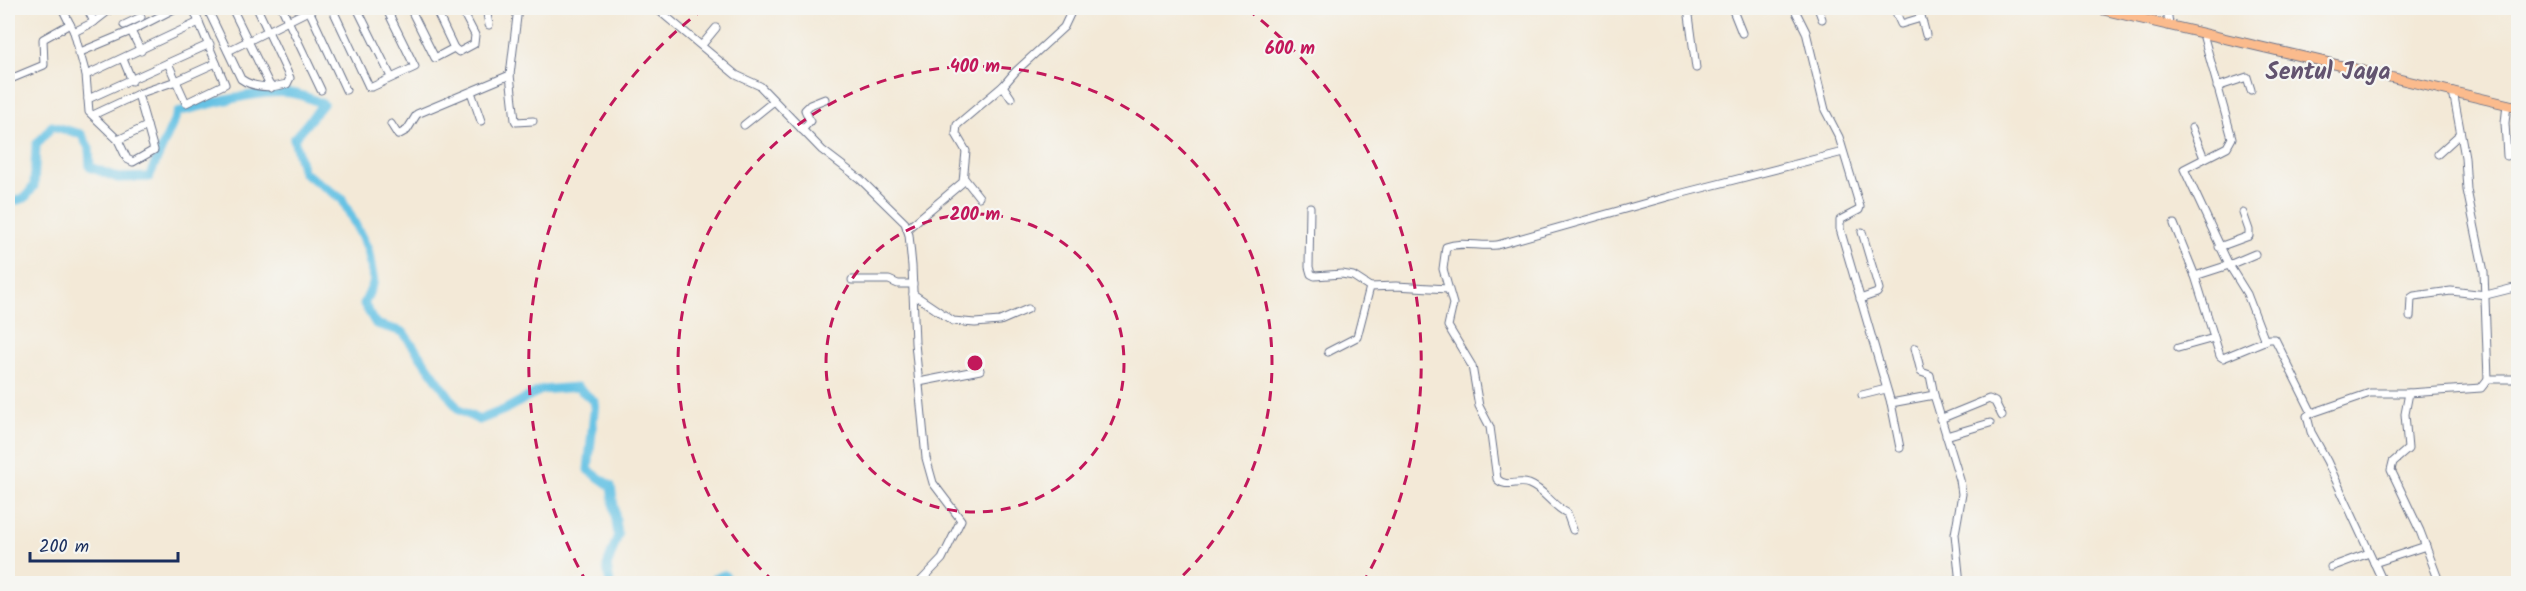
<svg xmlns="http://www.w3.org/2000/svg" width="2526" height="591" viewBox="0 0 2526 591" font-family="Kalam,sans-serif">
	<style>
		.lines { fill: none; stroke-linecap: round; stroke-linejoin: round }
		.river { stroke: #66c2e4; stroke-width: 9 }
		.minor-casing { stroke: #677088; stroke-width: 9 }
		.highway-casing { stroke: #677088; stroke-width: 11 }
		.minor { stroke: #fff; stroke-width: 7 }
		.highway { stroke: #fbbb8d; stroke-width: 9 }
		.ring { fill: none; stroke: #c2185b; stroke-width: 3; stroke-dasharray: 10 8 }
		.labels { text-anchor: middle; stroke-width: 4.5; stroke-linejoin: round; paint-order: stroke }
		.quarter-label { font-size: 24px; font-weight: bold; fill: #635470; stroke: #f6f6f2 }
		.centre { fill: #c2185b; stroke: #f6f6f2; stroke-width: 3 }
		.ring-label { font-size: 18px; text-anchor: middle; font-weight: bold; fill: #c2185b; stroke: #f6f6f2; stroke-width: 4.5; stroke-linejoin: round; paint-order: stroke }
	</style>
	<rect width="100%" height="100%" fill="#f6f6f2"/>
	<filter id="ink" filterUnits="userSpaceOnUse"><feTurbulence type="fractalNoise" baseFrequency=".0167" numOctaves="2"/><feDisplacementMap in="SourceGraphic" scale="12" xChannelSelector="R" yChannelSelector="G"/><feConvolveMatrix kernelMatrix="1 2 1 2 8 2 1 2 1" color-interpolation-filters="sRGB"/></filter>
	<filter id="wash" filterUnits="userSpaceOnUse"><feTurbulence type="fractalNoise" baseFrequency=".008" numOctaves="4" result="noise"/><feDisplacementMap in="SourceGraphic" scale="24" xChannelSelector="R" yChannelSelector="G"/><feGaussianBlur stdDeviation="1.35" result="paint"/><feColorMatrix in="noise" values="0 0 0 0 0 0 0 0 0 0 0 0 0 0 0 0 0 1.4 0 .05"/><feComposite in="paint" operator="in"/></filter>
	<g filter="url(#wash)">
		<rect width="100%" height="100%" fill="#f3e9d7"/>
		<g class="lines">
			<!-- river -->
			<g class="river">
				<path d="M8,203L25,198L34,186L36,145L52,126L81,134L89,148L90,167L118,178L149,177L178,112C208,105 266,87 296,94C305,96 314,100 323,104L294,139L303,172L342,199L368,249L374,282L364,304L376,324L403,332L459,410L479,420L504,410L541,390L577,387L595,402L588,470L611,486L618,535L607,566L610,584"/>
				<path d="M716,584V578L724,575L732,584"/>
			</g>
		</g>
	</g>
	<g filter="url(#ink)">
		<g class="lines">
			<defs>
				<g id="minor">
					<path d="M62,8L74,32L94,22L112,8"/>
					<path d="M87,8L94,22"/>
					<path d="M207,8L241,79C255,89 271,88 287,84L290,78L257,8"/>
					<path d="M232,8L271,88"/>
					<path d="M282,8L321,90"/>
					<path d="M308,8L346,90"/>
					<path d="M332,8L369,87H372L415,67L386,8"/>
					<path d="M357,8L391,77"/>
					<path d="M410,8L435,58L454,48"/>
					<path d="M435,8L454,48L459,52L474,44L475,35L461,8"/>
					<path d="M486,8L489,25"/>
					<path d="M656,8L736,75L760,86L822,150L860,179L905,223L909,235L912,266L915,343L926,458L933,483L961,520L942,559L918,584"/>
					<path d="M1688,8L1696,68"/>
					<path d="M1732,8L1742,33"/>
					<path d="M1794,8L1806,32L1825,110L1839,137L1860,207L1859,210L1840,220V229L1891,403L1934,395L1960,480L1962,494L1955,534L1960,584"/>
					<path d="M1818,8L1822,19"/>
					<path d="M1919,8L1926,35"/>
					<path d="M2167,8L2169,25"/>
					<path d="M1897,15L1901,24L1921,18"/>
					<path d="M124,25L141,17"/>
					<path d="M131,31L141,51"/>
					<path d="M74,32L86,75L89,112L118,140L127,159L133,162L154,150L138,94L176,81L186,103L225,84L193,8"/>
					<path d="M2203,34L2232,138L2227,147L2184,169L2229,265L2195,276L2220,356L2223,358L2269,339H2275L2312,413L2370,393H2409"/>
					<path d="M702,45L716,28"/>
					<path d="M228,51L314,8"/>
					<path d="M78,53L131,31L176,8"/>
					<path d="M123,59L132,81"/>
					<path d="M168,63L176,81L216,63"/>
					<path d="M86,75L199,22"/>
					<path d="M510,75L515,120L516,122L533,121"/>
					<path d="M8,80L44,65L43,39L70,24"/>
					<path d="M1003,86L1011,98"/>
					<path d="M2217,87L2247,77L2251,90"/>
					<path d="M2453,91L2465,157L2467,190L2484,272L2488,379"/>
					<path d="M471,92L481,121"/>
					<path d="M88,99L210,44"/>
					<path d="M93,115L138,94"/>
					<path d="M391,124L398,135L407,130L417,114L510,75L518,8"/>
					<path d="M744,125L774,101"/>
					<path d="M2192,128L2204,158"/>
					<path d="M802,130L810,121L805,110L810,105L825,99"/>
					<path d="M118,140L147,126"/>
					<path d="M2438,154L2460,134"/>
					<path d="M2507,156L2505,123L2507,104"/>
					<path d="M964,178L979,197"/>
					<path d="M1310,207L1309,267L1311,274L1315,276L1342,274L1353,276L1370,287L1396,286L1448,289"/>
					<path d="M2174,224L2195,276"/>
					<path d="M907,229L963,182L966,151L956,134L957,125L1003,86L1015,72L1064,27L1073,8"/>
					<path d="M2219,247L2249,236V230L2243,213"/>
					<path d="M2255,254L2229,265L2247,294L2265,341"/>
					<path d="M852,280H889L898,284H913"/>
					<path d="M913,294L953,321L975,323L1000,321L1028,309"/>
					<path d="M1860,299L1877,293L1879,289L1862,232"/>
					<path d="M2410,317L2411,298L2414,296L2451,291L2486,295L2518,287"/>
					<path d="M1915,348L1921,372L1930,375L1934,395"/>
					<path d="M2178,348L2214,338"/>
					<path d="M1328,352L1357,337L1370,287"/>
					<path d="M919,382L980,370"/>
					<path d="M1862,395L1886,389"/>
					<path d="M1891,403L1900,448"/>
					<path d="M2312,413L2307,416L2311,432L2327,461L2384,584"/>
					<path d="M1940,419L1989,399L1995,402L2002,416"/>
					<path d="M1946,436L1990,423"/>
					<path d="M1573,530L1567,513C1552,506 1545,490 1529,484C1518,479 1507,489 1497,479L1490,427L1479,406L1472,366L1448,326L1453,304L1443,269L1446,247C1462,241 1479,247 1497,245L1671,196L1843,152"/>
					<path d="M2374,563L2426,546"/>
					<path d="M2331,567L2369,553"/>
					<path d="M2440,584L2420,531L2391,470L2393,462L2408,449L2405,414L2409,393L2481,388L2488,379H2518"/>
				</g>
				<path id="highway" d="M2095,8L2518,107"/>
			</defs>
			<!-- minor casing -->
			<use href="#minor" class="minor-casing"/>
			<!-- highway casing -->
			<use href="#highway" class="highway-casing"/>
			<!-- minor -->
			<use href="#minor" class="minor"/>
			<!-- highway -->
			<use href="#highway" class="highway"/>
		</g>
	</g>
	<!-- distance rings -->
	<g class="ring">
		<circle cx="975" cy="363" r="149"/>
		<path d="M774 582A297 297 0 1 1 1176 582"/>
		<path d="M587 583A446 446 0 0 1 703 9M1247 9A446 446 0 0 1 1363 583"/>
	</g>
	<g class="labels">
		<!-- quarter labels -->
		<g class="quarter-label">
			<text x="2328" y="79">Sentul Jaya</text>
		</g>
	</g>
	<circle cx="975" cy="363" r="9" class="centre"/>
	<g class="ring-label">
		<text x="1290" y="54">600 m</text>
		<text x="975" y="72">400 m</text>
		<text x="975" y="220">200 m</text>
	</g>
	<!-- margin -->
	<rect width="2526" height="591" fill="none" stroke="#f6f6f2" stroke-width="30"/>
	<!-- scale -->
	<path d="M30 552v9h148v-9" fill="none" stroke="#1b2f5e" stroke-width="3"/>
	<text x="39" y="552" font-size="18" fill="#1b2f5e" stroke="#f6f6f2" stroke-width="4.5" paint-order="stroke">200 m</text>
</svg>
